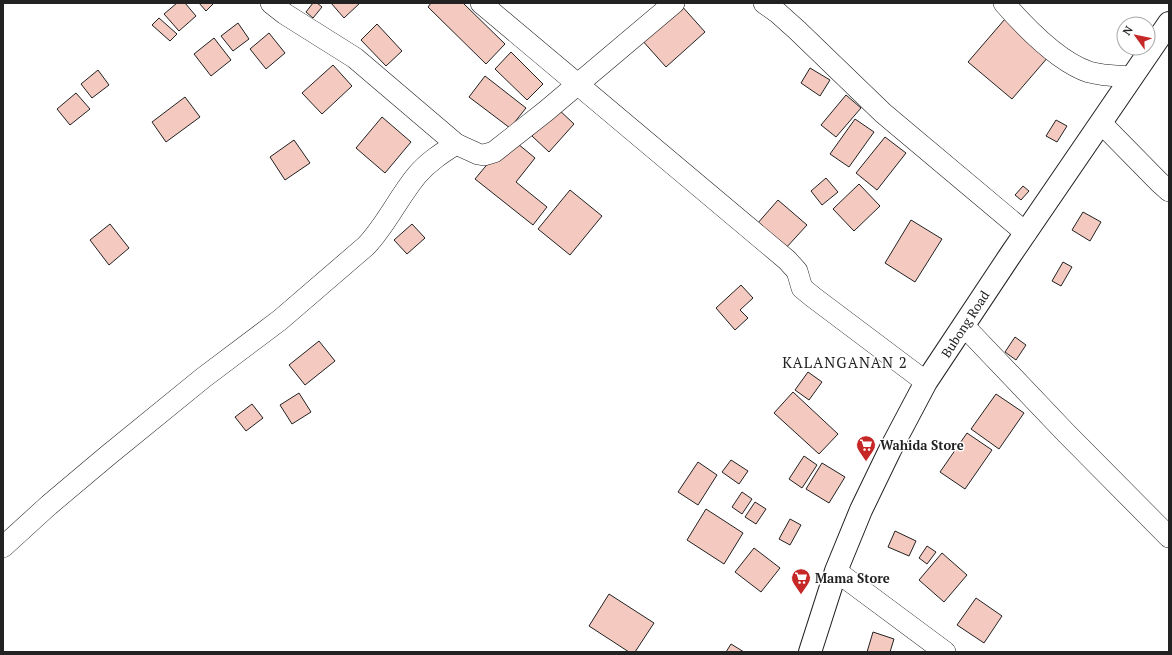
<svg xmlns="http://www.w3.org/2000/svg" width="1172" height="655" viewBox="0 0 1172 655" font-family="'PT Serif',serif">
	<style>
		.building { fill: #f3c9c0; stroke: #222 }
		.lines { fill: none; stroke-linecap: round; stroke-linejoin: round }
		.minor-casing { stroke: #222; stroke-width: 22 }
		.secondary-casing { stroke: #222; stroke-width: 24 }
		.minor { stroke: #fff; stroke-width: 21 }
		.secondary { stroke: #fff; stroke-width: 22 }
		.labels { text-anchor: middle; stroke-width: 3; stroke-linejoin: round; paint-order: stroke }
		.street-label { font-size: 13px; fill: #222; stroke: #fff }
		.poi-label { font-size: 13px; font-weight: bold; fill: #222; stroke: #fff; text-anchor: start }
		.quarter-label { font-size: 15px; letter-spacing: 1px; fill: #222; stroke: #fff }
	</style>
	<rect width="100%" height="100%" fill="#fff"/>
	<!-- building -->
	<g class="building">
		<path d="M177,3H185L196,16L179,31L164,14Z"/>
		<path d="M199,3H214L206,11Z"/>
		<path d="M313,3H317L322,7L313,18L306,12Z"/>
		<path d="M331,3H360L344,18Z"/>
		<path d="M431,3H463L505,44L486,64L428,7Z"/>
		<path d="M680,4L705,32L666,67L641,39Z"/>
		<path d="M159,18L177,34L170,41L152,25Z"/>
		<path d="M1005,19L1049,56L1012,99L968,62Z"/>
		<path d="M238,23L249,39L233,51L221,36Z"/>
		<path d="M377,24L402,51L386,66L361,40Z"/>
		<path d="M269,33L285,53L266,69L250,49Z"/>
		<path d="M214,38L231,60L211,76L194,54Z"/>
		<path d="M511,52L543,84L527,100L495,69Z"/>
		<path d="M333,65L352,86L322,114L302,93Z"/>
		<path d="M810,68L830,80L820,96L801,83Z"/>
		<path d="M98,70L109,85L92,98L81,84Z"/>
		<path d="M485,76L526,108L510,128L469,97Z"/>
		<path d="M76,93L90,109L70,125L57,109Z"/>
		<path d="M846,95L861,108L836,137L821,125Z"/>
		<path d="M185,97L200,117L166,142L152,122Z"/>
		<path d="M557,108L574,124L549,152L532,136Z"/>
		<path d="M382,117L411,142L385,173L356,148Z"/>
		<path d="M855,119L874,132L849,167L830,154Z"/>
		<path d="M1056,120L1067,126L1057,142L1046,136Z"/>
		<path d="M885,137L906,153L877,190L856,173Z"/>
		<path d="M512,139L535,158L516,182L547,207L533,225L475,179L490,161Z"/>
		<path d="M294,140L310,163L285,180L270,157Z"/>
		<path d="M826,178L838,192L822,205L811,191Z"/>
		<path d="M859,184L880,206L854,231L833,209Z"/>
		<path d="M1023,186L1029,191L1021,200L1015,195Z"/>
		<path d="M570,190L602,216L570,255L538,229Z"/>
		<path d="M778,200L807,225L785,249L757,224Z"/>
		<path d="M1083,212L1101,222L1090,241L1072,230Z"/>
		<path d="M911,220L942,239L915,282L885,263Z"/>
		<path d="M110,224L129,248L109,265L90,240Z"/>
		<path d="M412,224L425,238L407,254L394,240Z"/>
		<path d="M1063,262L1072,267L1061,286L1052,281Z"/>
		<path d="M741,285L753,298L740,310L748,318L735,330L716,308Z"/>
		<path d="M1015,337L1026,345L1016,360L1005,352Z"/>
		<path d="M319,341L335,361L305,385L289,365Z"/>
		<path d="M808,372L822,382L809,400L795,390Z"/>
		<path d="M793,392L838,434L819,454L774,413Z"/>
		<path d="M299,393L311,412L292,424L280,405Z"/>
		<path d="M996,394L1024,413L999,449L971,429Z"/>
		<path d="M252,404L263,418L246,431L235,417Z"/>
		<path d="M967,433L992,450L965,489L940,472Z"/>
		<path d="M804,456L817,465L802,488L789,479Z"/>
		<path d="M731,460L748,471L739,484L722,472Z"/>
		<path d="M698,462L717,475L698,505L678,492Z"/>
		<path d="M822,463L845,477L829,503L806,489Z"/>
		<path d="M742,492L752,499L742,514L732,507Z"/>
		<path d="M755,502L766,509L756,524L745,517Z"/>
		<path d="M706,509L743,533L724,564L687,540Z"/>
		<path d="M790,519L801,525L790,545L779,539Z"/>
		<path d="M895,531L916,541L909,556L888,547Z"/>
		<path d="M927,546L936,552L927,564L919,558Z"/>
		<path d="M754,548L780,568L761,592L735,572Z"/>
		<path d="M942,553L967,575L944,602L919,580Z"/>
		<path d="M609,594L654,623L635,652H629L589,626Z"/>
		<path d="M976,598L1002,616L984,643L957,625Z"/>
		<path d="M873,632L894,639L890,652H867Z"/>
		<path d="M731,644L744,652H726Z"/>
	</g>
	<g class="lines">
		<defs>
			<g id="minor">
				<path d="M271,3L285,14L355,58L456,144L478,154L484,155L494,152L546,111L674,3"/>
				<path d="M481,3L787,260L797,271L802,288L813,297L926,382"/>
				<path d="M764,3L778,13L797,30L883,113L1026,233"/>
				<path d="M1004,3C1025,27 1059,62 1089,72C1103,76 1118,76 1132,77"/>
				<path d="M1101,123L1159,182L1169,191"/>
				<path d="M964,326L1066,433L1169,537"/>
				<path d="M3,547L49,505L106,457L203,378L280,320L366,246C386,225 398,198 417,175C428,162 442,153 456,144"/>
				<path d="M836,571L945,652"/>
			</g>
			<path id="secondary" d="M810,652L836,571L861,510L890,450L926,382L1009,257L1169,23"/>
		</defs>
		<!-- minor casing -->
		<use href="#minor" class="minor-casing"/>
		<!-- secondary casing -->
		<use href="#secondary" class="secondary-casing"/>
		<!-- minor -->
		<use href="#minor" class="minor"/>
		<!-- secondary -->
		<use href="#secondary" class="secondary"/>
	</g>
	<!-- icons -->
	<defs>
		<symbol id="supermarket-pin" viewBox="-11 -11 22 30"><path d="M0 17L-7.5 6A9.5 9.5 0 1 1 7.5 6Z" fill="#c62828" stroke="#fff"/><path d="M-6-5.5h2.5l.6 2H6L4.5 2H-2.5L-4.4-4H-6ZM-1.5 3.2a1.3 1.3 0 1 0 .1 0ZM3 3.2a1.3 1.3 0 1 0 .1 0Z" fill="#fff"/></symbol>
	</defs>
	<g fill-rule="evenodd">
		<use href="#supermarket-pin" x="855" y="434" width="22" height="30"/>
		<use href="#supermarket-pin" x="790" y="567" width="22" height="30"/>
	</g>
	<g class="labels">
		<!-- street labels -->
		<g class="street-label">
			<text transform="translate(965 324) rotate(-57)" y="5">Bubong Road</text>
		</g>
		<!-- poi labels -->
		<g class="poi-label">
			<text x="880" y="450">Wahida Store</text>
			<text x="815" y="583">Mama Store</text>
		</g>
		<!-- quarter labels -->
		<g class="quarter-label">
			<text x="845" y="368">KALANGANAN 2</text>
		</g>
	</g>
	<!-- border -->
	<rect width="1172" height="655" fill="none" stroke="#222222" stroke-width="8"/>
	<!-- north arrow -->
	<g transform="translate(1136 36) rotate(303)"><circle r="19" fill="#ffffff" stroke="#a7a7a7"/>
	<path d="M0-3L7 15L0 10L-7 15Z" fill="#c62828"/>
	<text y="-6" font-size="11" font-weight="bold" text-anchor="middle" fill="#222222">N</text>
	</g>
</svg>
